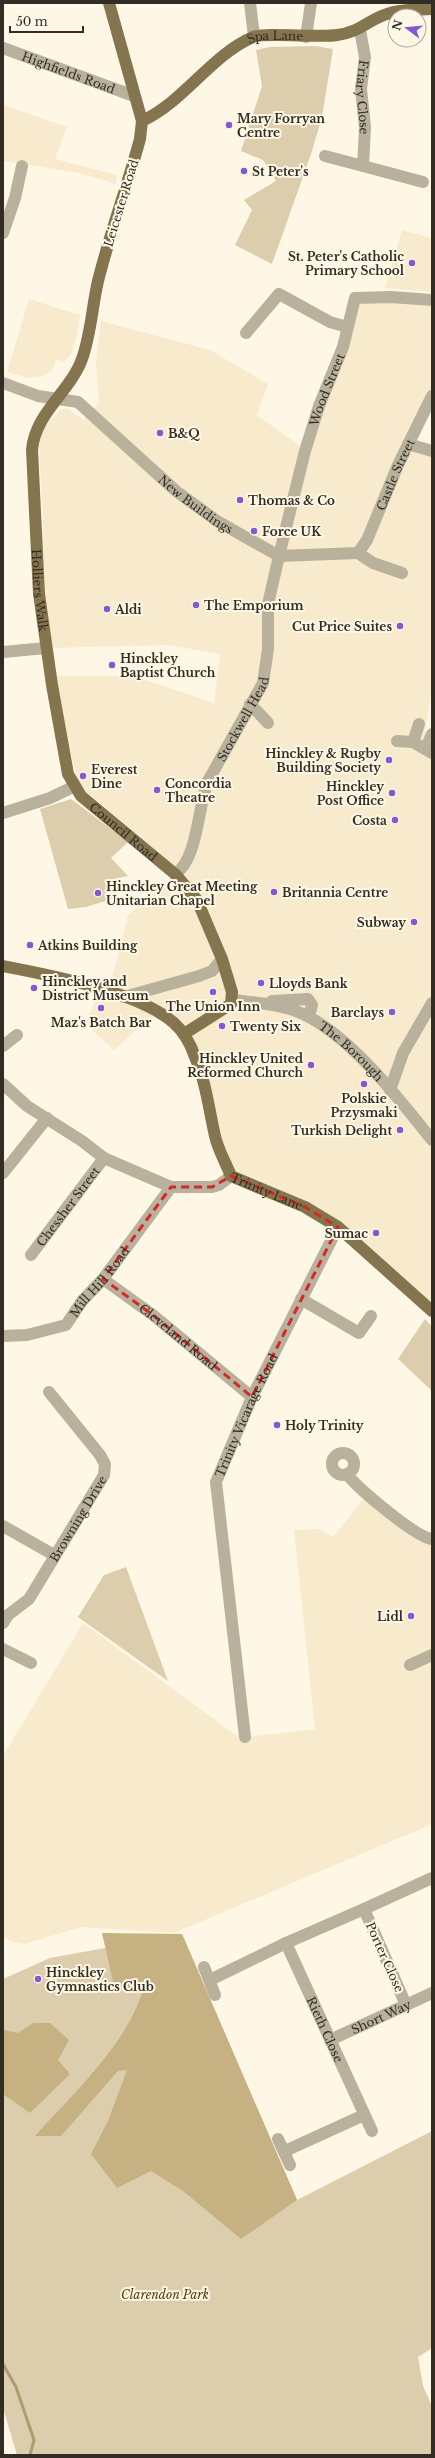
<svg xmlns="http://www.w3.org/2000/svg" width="435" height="2458" font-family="'Libre Baskerville',serif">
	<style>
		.built { fill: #f8ebcd }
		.green { fill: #dcceac }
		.forest { fill: #c5b182 }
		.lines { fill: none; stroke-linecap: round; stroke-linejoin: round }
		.stream { stroke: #af9b6d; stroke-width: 3 }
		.minor { stroke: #b9b19c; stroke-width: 12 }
		.major { stroke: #85754f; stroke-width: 12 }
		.marked { fill: none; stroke: #d62828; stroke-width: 3; stroke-dasharray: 8 5; stroke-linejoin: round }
		.poi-dot { fill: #8458d1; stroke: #fff7e5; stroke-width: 1.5 }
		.labels { text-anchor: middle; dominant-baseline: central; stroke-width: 4; stroke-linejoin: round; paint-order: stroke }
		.street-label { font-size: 12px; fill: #312d24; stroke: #fff7e5 }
		.poi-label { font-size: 12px; font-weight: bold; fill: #312d24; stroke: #fff7e5; text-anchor: start }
		.park-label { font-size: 12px; font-style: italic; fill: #513d00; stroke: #fff7e5 }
	</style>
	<rect width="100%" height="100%" fill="#fff7e5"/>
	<path class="built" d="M 3,105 L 67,127 L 55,159 L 117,175 L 116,184 L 79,173 L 3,161 Z
		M 402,230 L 432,238 L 432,292 L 385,288 Z
		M 355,298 L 432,300 L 432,396 L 408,444 L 432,451 L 432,688 L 425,731 L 432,733 L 432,1311 L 338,1227 L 231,1176 L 191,1047 L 157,1011 L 114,1050 L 85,1024 L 95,1001 L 111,982 L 128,915 L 175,874 L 181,872 L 79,785 L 65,731 L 56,676 L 134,676 L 214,703 L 220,654 L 169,645 L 52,648 L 41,605 L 43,516 L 39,446 L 41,434 L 46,424 L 61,409 L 68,409 L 84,420 L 99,403 L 96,361 L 101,321 L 210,350 L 268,384 L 257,415 L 305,450 Z
		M 29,299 L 80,315 L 76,339 L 72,352 L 64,363 L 56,359 L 52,371 L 42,376 L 29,378 L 7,372 Z
		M 367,1494 L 432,1539 L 432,1824 L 174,1933 L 81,1927 L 25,1944 L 10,1941 L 3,1937 L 3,1756 L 83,1623 L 240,1738 L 315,1729 L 294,1530 L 318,1529 L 333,1537 Z"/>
	<path class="green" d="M 315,46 L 333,49 L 322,117 L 311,154 L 272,264 L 235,245 L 252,210 L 244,200 L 276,181 L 263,160 L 241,151 L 262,86 L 256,50 L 270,47 Z
		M 71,799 L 128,842 L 111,858 L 128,876 L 113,879 L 118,897 L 86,907 L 68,909 L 40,809 Z
		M 425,1319 L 432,1327 L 432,1391 L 398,1359 Z
		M 126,1567 L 168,1681 L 78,1617 L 104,1575 Z
		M 182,1934 L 297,2200 L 432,2131 L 432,2348 L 418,2357 L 423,2386 L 432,2406 L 432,2455 L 17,2455 L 3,2408 L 3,1979 L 50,1958 Z"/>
	<path class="forest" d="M 102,1933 L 182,1934 L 297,2200 L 241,2239 L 183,2191 L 151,2171 L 117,2188 L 91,2154 L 108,2121 L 127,2070 L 118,2071 L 61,2136 L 35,2136 C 71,2096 129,2042 143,1989 L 114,1986 Z
		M 33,2023 L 50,2023 L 69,2040 L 58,2060 L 70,2074 L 30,2113 L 3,2094 L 3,2030 L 18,2033 Z"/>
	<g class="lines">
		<path class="stream" d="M 3,2364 L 16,2387 L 34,2440 L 30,2455"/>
		<g class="minor">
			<path d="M 250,3 L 254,36"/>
			<path id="s1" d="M 360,30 L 365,57 L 361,89 L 365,127 L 363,166 L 423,182"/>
			<path d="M 306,37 L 311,3"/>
			<path id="s2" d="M 3,48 L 134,96"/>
			<path d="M 325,156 L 363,166"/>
			<path d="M 3,233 L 15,198 L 22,166"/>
			<path d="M 246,333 L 279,294 L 330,322 L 347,327"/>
			<path id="s3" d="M 3,383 L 38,396 L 78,402 L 176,491 L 217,521 L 279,556 L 358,553"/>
			<path d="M 408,444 L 432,451"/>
			<path id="s4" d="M 358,553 L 367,540 L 398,465 L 432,396"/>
			<path d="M 358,553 L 373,563 L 402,573"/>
			<path d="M 3,652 L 46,648"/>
			<path d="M 250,704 L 268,723"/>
			<path d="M 397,741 L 413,742 L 432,753"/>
			<path d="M 413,742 L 419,724"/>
			<path d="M 426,748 L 432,734"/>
			<path d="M 3,813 L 50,798 L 75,786"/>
			<path id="s5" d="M 175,874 C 198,860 198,805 208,781 L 263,683 L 268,649 L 268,604 L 279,556 L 305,451 L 319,406 L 343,347 L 355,298 L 391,297 L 432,300"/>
			<path d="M 124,997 L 199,976 L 212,971 L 222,959"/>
			<path id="s6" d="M 232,1000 C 258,1003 286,1004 309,1017 C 354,1041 400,1100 432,1140"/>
			<path d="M 272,1001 L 308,999 L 312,1005 L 309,1016"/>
			<path d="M 3,1046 L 17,1035"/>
			<path d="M 3,1084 L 27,1106 L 82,1141 L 104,1158 L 171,1187 L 212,1187 L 219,1185 L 231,1176"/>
			<path d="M 390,1090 L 403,1053 L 432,1003"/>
			<path d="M 3,1173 L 47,1118"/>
			<path id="s7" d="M 31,1255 L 104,1158"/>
			<path id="s8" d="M 103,1279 L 153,1315 L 252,1397"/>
			<path d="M 301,1299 L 359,1333 L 371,1316"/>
			<path id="s9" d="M 3,1336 L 27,1335 L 66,1325 L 82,1301 L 103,1279 L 171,1187"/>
			<circle cx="343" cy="1464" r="11"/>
			<path d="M 347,1474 C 357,1488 417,1538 432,1539"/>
			<path d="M 3,1526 L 54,1555"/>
			<path id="s10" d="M 3,1623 L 8,1615 L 29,1599 L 104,1475 L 105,1464 L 100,1455 L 49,1392"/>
			<path d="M 3,1649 L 31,1663"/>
			<path d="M 410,1665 L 432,1655"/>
			<path id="s11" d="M 245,1737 L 216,1482 L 252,1397 L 338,1227"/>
			<path id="s12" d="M 364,1909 L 286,1943 L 372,2131"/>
			<path d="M 204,1967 L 215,1995"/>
			<path d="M 210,1980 L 286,1943"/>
			<path d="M 406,2005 L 364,1909 L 432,1878"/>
			<path id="s13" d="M 330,2040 L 432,1993"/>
			<path d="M 278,2139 L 290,2165"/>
			<path d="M 285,2151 L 364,2115"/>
		</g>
		<g class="major">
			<path id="s14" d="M 109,3 L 142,121 L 140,139 C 127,187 110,233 98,281 C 92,307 91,334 82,359 C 70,392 35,413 32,450 L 39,594 L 52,685 L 68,774 L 81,796 L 175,874 L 197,900 L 222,959 L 232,992 L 231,1004 L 184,1034"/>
			<path id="s15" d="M 142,121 C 185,101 210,56 253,37 C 265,32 319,38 337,35 C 359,32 366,22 384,15 C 399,9 416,10 432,9"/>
			<path id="s16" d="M 3,966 C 50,975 139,992 174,1023 C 184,1032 191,1045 195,1057 C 206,1082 209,1110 215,1136 C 218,1150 226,1163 231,1176 L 305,1207 L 338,1227 L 432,1311"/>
		</g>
	</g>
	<path class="marked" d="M 231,1176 L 305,1207 L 338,1227 L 252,1397 L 153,1315 L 103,1279 L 171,1187 L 212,1187 Z"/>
	<g class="poi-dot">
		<circle cx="229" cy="125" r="4"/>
		<circle cx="244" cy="171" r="4"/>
		<circle cx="412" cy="263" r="4"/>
		<circle cx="160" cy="433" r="4"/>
		<circle cx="240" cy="500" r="4"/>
		<circle cx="254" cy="531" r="4"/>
		<circle cx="196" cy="605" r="4"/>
		<circle cx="107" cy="609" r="4"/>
		<circle cx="400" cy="626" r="4"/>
		<circle cx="112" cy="665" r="4"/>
		<circle cx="389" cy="760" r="4"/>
		<circle cx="83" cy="776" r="4"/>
		<circle cx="157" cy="790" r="4"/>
		<circle cx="392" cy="793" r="4"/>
		<circle cx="395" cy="820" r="4"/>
		<circle cx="274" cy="892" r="4"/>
		<circle cx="98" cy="893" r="4"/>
		<circle cx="414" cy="922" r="4"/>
		<circle cx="30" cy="945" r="4"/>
		<circle cx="261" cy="983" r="4"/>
		<circle cx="34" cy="988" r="4"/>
		<circle cx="213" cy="992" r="4"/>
		<circle cx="101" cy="1008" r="4"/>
		<circle cx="392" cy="1012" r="4"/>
		<circle cx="222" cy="1026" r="4"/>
		<circle cx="311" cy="1065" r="4"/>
		<circle cx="364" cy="1084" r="4"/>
		<circle cx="400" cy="1130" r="4"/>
		<circle cx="376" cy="1233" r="4"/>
		<circle cx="277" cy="1425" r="4"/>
		<circle cx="411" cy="1616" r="4"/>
		<circle cx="38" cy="1979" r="4"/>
	</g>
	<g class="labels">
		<g class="street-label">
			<text stroke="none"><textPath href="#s15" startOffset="162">Spa Lane</textPath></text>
			<text stroke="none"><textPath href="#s2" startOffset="70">Highfields Road</textPath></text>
			<text stroke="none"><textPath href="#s1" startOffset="68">Friary Close</textPath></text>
			<text transform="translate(121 203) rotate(-73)">Leicester Road</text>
			<text stroke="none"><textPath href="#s5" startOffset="515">Wood Street</textPath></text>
			<text stroke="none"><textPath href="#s4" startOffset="87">Castle Street</textPath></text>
			<text stroke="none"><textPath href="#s3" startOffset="234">New Buildings</textPath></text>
			<text stroke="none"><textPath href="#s14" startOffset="614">Holliers Walk</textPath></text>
			<text stroke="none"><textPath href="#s5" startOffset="172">Stockwell Head</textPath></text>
			<text stroke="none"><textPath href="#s14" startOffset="881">Council Road</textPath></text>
			<text stroke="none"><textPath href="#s6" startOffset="134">The Borough</textPath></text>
			<text stroke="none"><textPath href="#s16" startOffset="386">Trinity Lane</textPath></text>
			<text stroke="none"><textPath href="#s7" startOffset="61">Chessher Street</textPath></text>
			<text stroke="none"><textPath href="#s9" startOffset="119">Mill Hill Road</textPath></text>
			<text stroke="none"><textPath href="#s8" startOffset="95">Cleveland Road</textPath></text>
			<text stroke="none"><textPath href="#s11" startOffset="330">Trinity Vicarage Road</textPath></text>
			<text stroke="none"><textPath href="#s10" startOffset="130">Browning Drive</textPath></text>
			<text transform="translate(385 1957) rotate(66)">Porter Close</text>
			<text stroke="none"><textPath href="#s13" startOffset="56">Short Way</textPath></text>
			<text stroke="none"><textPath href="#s12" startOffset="180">Rieth Close</textPath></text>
		</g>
		<g class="poi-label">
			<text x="237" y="118">Mary Forryan<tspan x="237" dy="14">Centre</tspan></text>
			<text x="252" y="171">St Peter's</text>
			<text x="404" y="256" text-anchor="end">St. Peter's Catholic<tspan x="404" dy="14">Primary School</tspan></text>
			<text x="168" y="433">B&amp;Q</text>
			<text x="248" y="500">Thomas &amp; Co</text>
			<text x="262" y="531">Force UK</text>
			<text x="204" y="605">The Emporium</text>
			<text x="115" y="609">Aldi</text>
			<text x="392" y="626" text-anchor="end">Cut Price Suites</text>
			<text x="120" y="658">Hinckley<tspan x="120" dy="14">Baptist Church</tspan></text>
			<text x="381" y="753" text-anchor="end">Hinckley &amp; Rugby<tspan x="381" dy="14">Building Society</tspan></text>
			<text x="91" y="769">Everest<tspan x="91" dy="14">Dine</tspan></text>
			<text x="165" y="783">Concordia<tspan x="165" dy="14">Theatre</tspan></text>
			<text x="384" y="786" text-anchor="end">Hinckley<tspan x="384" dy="14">Post Office</tspan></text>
			<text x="387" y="820" text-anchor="end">Costa</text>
			<text x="106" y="886">Hinckley Great Meeting<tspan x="106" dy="14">Unitarian Chapel</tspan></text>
			<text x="282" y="892">Britannia Centre</text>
			<text x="406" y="922" text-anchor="end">Subway</text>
			<text x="38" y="945">Atkins Building</text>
			<text x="42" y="981">Hinckley and<tspan x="42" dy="14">District Museum</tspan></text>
			<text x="269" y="983">Lloyds Bank</text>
			<text x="213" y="1006" text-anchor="middle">The Union Inn</text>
			<text x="384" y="1012" text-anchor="end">Barclays</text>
			<text x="101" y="1022" text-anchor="middle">Maz's Batch Bar</text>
			<text x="230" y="1026">Twenty Six</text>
			<text x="303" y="1058" text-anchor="end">Hinckley United<tspan x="303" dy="14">Reformed Church</tspan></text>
			<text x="364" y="1098" text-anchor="middle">Polskie<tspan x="364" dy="14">Przysmaki</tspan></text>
			<text x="392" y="1130" text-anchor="end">Turkish Delight</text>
			<text x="368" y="1233" text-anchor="end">Sumac</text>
			<text x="285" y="1425">Holy Trinity</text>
			<text x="403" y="1616" text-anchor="end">Lidl</text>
			<text x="46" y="1972">Hinckley<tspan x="46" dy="14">Gymnastics Club</tspan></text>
		</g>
		<g class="park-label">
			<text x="165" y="2294">Clarendon Park</text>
		</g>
	</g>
	<rect width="435" height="2458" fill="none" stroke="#312d24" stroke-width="8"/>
	<g transform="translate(407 28) rotate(286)"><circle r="19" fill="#fff7e5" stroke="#ada698"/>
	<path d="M0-3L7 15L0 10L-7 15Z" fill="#8458d1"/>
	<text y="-6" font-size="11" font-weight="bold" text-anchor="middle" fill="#312d24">N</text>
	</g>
	<path d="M10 26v6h73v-6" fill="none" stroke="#312d24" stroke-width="2"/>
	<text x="16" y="26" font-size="12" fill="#312d24" stroke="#fff7e5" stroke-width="3" paint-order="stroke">50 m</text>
</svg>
